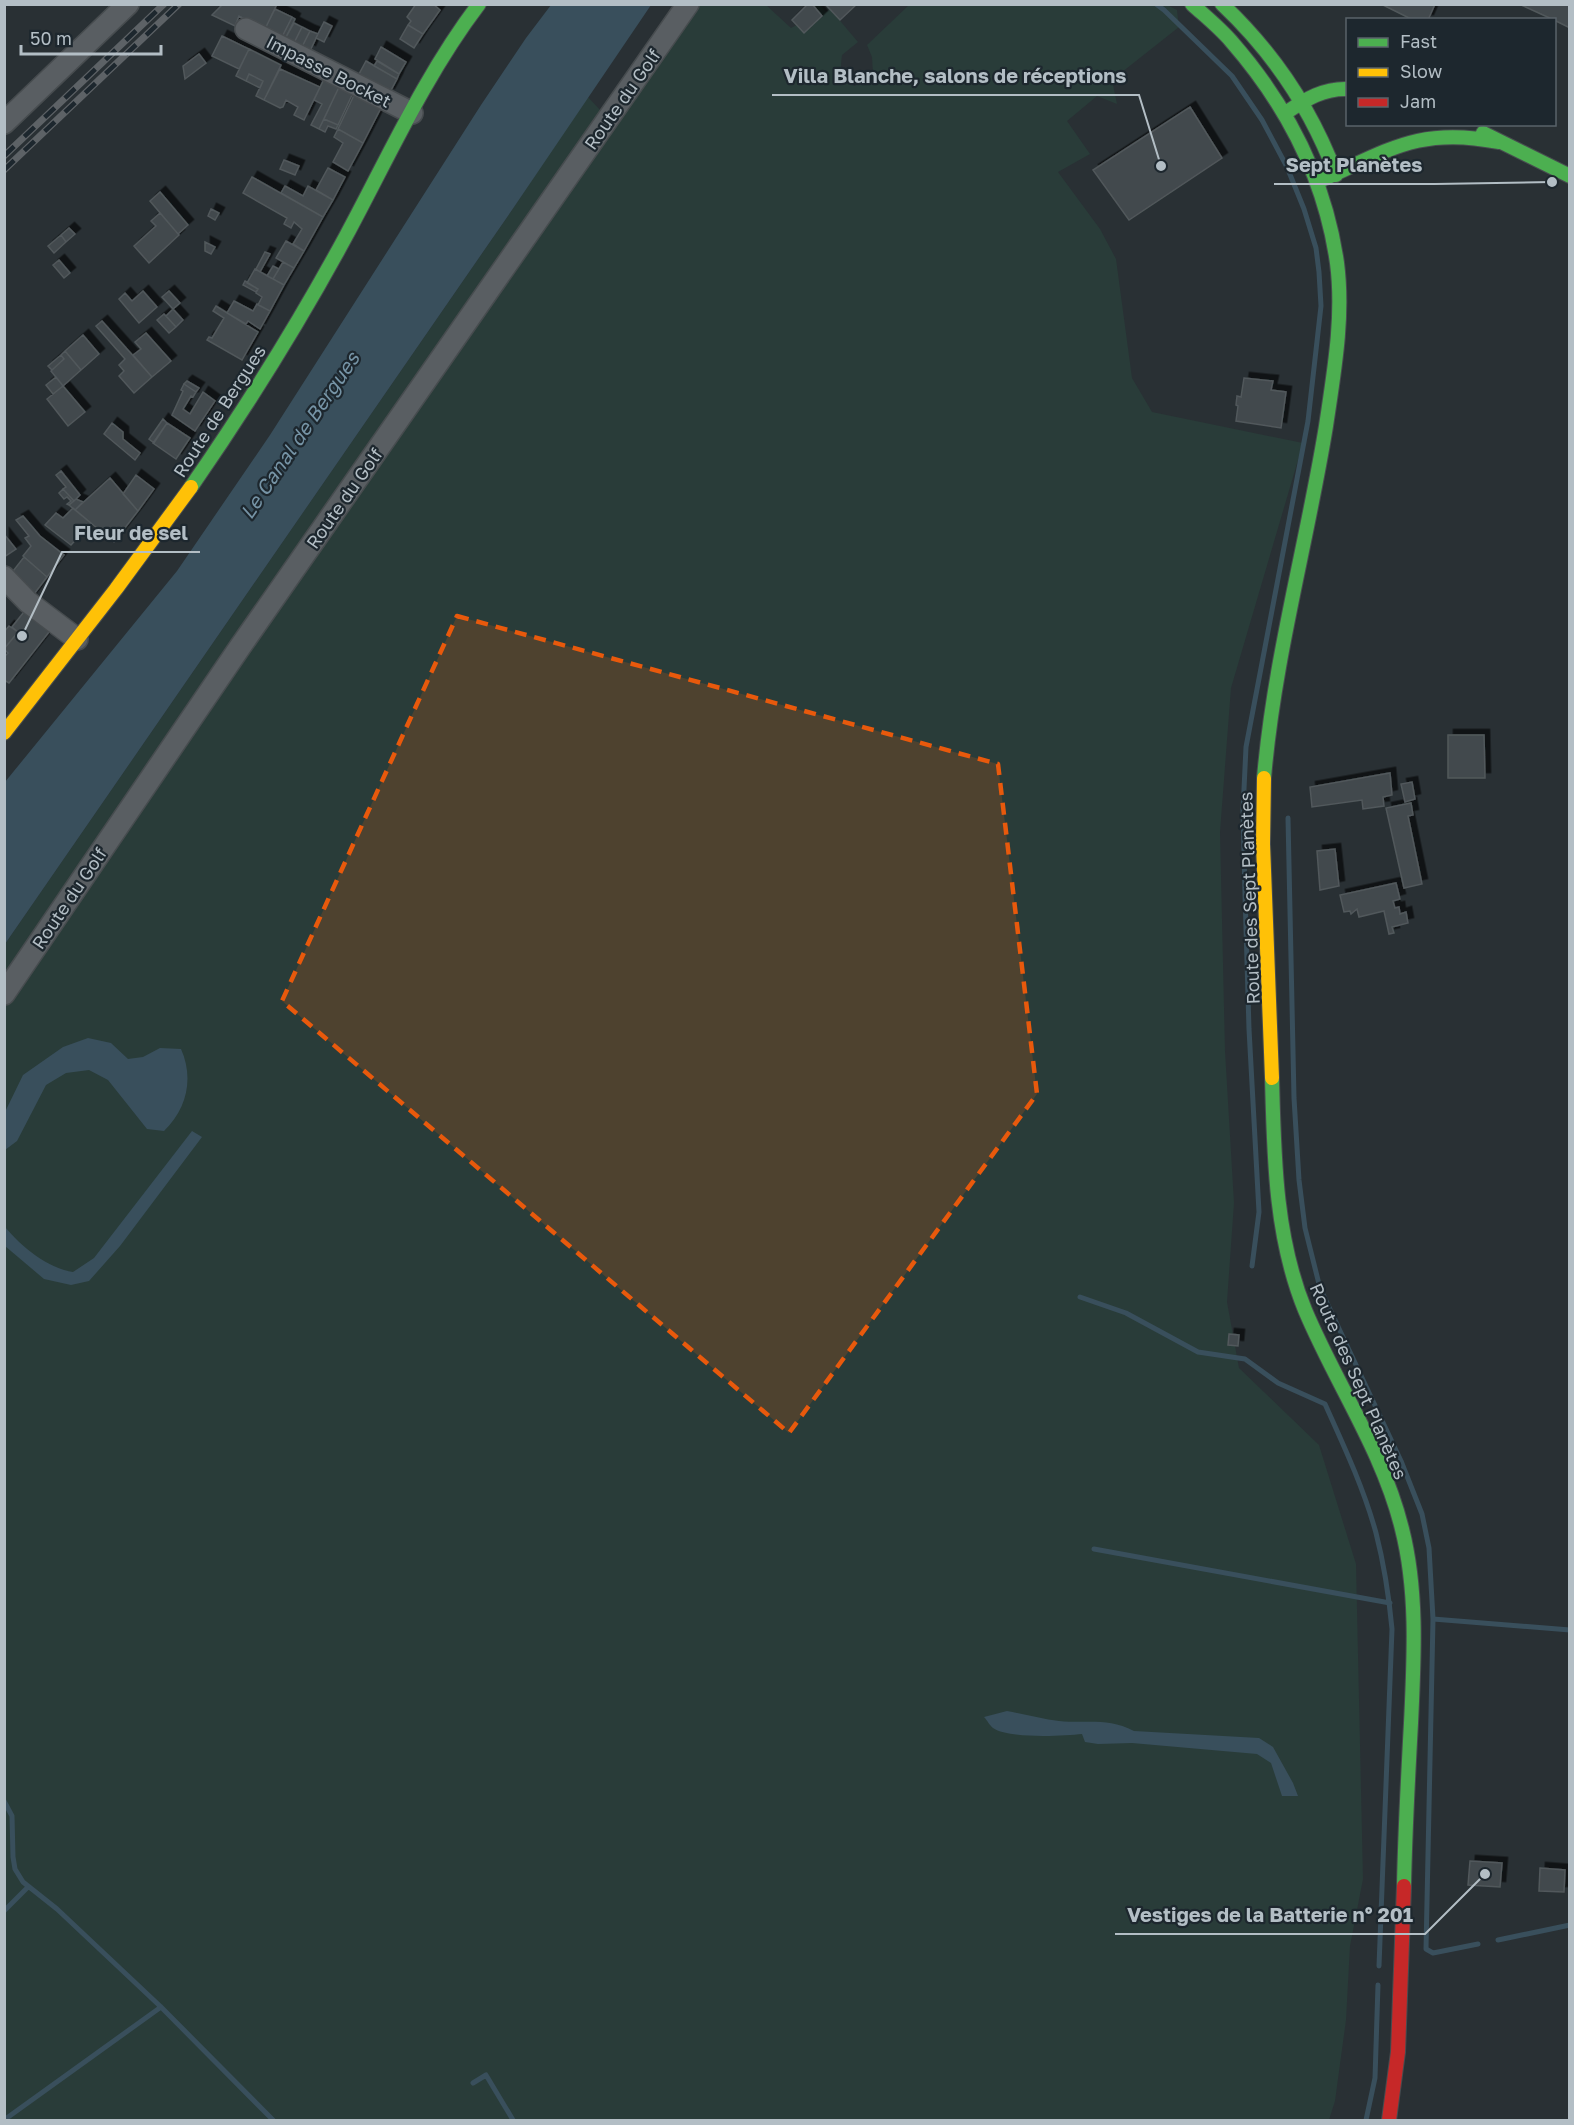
<svg xmlns="http://www.w3.org/2000/svg" width="1574" height="2125" font-family="'Golos Text',sans-serif">
	<style>
		.green { fill: #293c39 }
		.water { fill: #394f5c }
		.lines { fill: none; stroke-linecap: round; stroke-linejoin: round }
		.stream { stroke: #394f5c; stroke-width: 5 }
		.building { fill: #43494d; stroke: #51585b; stroke-width: 1.5; filter: url(#shadow) }
		.street-casing { stroke: #474c4f; stroke-width: 24 }
		.fast-casing { stroke: #474c4f; stroke-width: 16 }
		.slow-casing { stroke: #474c4f; stroke-width: 16 }
		.jam-casing { stroke: #474c4f; stroke-width: 16 }
		.street { stroke: #595e62; stroke-width: 21 }
		.fast { stroke: #4caf50; stroke-width: 14 }
		.slow { stroke: #ffc107; stroke-width: 14 }
		.jam { stroke: #c62828; stroke-width: 14 }
		.rail-casing { stroke: #5d6266; stroke-width: 7 }
		.rail { stroke: #1d272e; stroke-width: 4.5; stroke-dasharray: 14; stroke-linecap: butt }
		.marked { fill: #e8590c; fill-opacity: 0.2; stroke: #e8590c; stroke-width: 4.5; stroke-dasharray: 12 8; stroke-linejoin: round }
		.labels { text-anchor: middle; dominant-baseline: central; stroke-width: 4.5; stroke-linejoin: round; paint-order: stroke }
		.street-label { font-size: 18px; fill: #b3bec5; stroke: #1d272e }
		.water-label { font-size: 20px; font-style: italic; fill: #7694a6; stroke: #1d272e }
		.leader { fill: none; stroke: #b3bec5; stroke-width: 2 }
		.callout-dot { fill: #b3bec5; stroke: #1d272e; stroke-width: 2 }
		.callout-label { font-size: 20px; text-anchor: middle; font-weight: bold; fill: #b3bec5; stroke: #1d272e; stroke-width: 4.5; stroke-linejoin: round; paint-order: stroke }
	</style>
	<defs>
		<filter id="shadow"><feDropShadow dx="5.5" dy="-5.5" stdDeviation="0" flood-color="#0009"/></filter>
	</defs>
	<rect width="100%" height="100%" fill="#293034"/>
	<path class="green" d="M 697,5 L 766,5 L 791,28 L 797,25 L 804,32 L 822,16 L 812,5 L 820,5 L 826,12 L 830,9 L 858,42 L 842,55 C 840,71 840,77 855,86 L 873,74 L 872,57 L 867,45 L 909,5 L 1167,5 L 1177,10 L 1179,27 L 1112,80 L 1117,104 L 1097,96 L 1067,121 L 1090,154 L 1058,172 L 1100,229 L 1116,259 L 1132,378 L 1152,412 L 1303,443 L 1231,688 L 1220,832 L 1225,1051 L 1234,1203 L 1227,1302 L 1239,1368 L 1319,1445 L 1356,1564 L 1363,1879 L 1350,1946 L 1346,2020 L 1335,2101 L 1329,2120 L 5,2120 L 5,944 L 512,210 L 587,96 L 615,126 Z"/>
	<path class="water" d="M 551,5 L 651,5 L 512,210 L 5,944 L 5,782 L 177,571 L 270,435 L 481,105 L 526,38 Z
		M 88,1038 L 111,1043 L 128,1059 L 143,1057 L 160,1048 L 181,1049 C 194,1078 187,1109 164,1131 L 147,1129 L 108,1080 L 89,1070 L 66,1073 L 46,1085 L 17,1141 L 5,1150 L 5,1112 L 23,1075 L 63,1047 Z
		M 192,1131 L 202,1137 L 120,1246 L 89,1281 L 71,1285 L 44,1279 L 5,1246 L 5,1227 C 22,1247 47,1268 73,1272 L 94,1258 Z
		M 1007,1711 C 1024,1714 1042,1719 1059,1721 C 1087,1724 1107,1717 1134,1731 L 1259,1738 L 1273,1747 L 1293,1783 L 1298,1796 L 1282,1796 L 1271,1763 L 1257,1754 L 1132,1743 L 1098,1744 L 1085,1742 L 1082,1734 C 1063,1736 1009,1739 993,1728 C 990,1726 987,1720 984,1717 Z"/>
	<g class="lines">
		<path class="stream" d="M 1156,4 L 1164,10 L 1232,76 L 1262,120 L 1287,167 L 1304,209 L 1316,248 L 1319,272 L 1321,306 L 1308,421 L 1246,747 L 1243,810 L 1245,894 L 1249,1029 L 1259,1212 L 1252,1266
			M 1288,818 L 1294,1098 L 1299,1180 L 1305,1228 L 1320,1288 L 1401,1461 L 1422,1514 L 1429,1548 L 1433,1619 L 1426,1949 L 1433,1953 L 1478,1944
			M 1080,1297 L 1126,1313 L 1198,1352 L 1245,1359 L 1278,1383 L 1325,1404 C 1344,1446 1364,1489 1376,1533 C 1384,1564 1389,1597 1392,1629 L 1379,1966
			M 1094,1549 L 1390,1603
			M 1433,1619 L 1570,1630
			M 4,1801 L 12,1816 L 13,1857 L 15,1869 L 23,1882 L 57,1909 L 161,2007 L 273,2120
			M 4,1911 L 28,1887
			M 1498,1940 L 1570,1925
			M 473,2083 L 486,2075 L 513,2120
			M 4,2120 L 161,2007
			M 1366,2120 L 1375,2078 L 1378,1985"/>
	</g>
	<path class="building" d="M 223,4 L 273,4 L 276,6 L 265,29 L 239,16 L 235,26 L 212,15 Z
		M 416,4 L 433,4 L 440,10 L 423,34 L 408,25 L 411,21 L 407,17 Z
		M 808,4 L 812,4 L 822,16 L 804,33 L 792,20 Z
		M 828,4 L 857,4 L 840,20 L 827,6 Z
		M 1381,4 L 1435,4 L 1428,20 L 1413,20 Z
		M 1519,4 L 1570,4 L 1570,28 L 1554,20 Z
		M 275,9 L 292,17 L 282,37 L 265,29 Z
		M 292,17 L 295,19 L 285,39 L 282,37 Z
		M 324,22 L 332,26 L 324,42 L 316,38 Z
		M 294,23 L 302,27 L 294,43 L 285,39 Z
		M 408,25 L 423,34 L 414,48 L 400,39 Z
		M 302,27 L 310,31 L 302,47 L 294,43 Z
		M 310,31 L 318,34 L 310,51 L 302,47 Z
		M 222,36 L 249,49 L 239,69 L 212,56 Z
		M 381,47 L 406,62 L 399,74 L 375,59 Z
		M 249,49 L 281,65 L 264,100 L 256,96 L 263,81 L 249,74 L 246,81 L 236,76 Z
		M 199,54 L 206,63 L 185,79 L 183,66 Z
		M 366,61 L 397,79 L 389,94 L 359,74 Z
		M 377,61 L 399,74 L 397,79 L 374,66 Z
		M 280,69 L 320,87 L 304,120 L 294,115 L 298,107 L 286,100 L 283,107 L 280,108 L 264,100 Z
		M 249,74 L 263,81 L 260,88 L 246,81 Z
		M 324,79 L 339,87 L 319,129 L 311,125 L 322,104 L 314,100 Z
		M 339,87 L 353,93 L 338,125 L 324,119 Z
		M 356,91 L 382,106 L 363,143 L 338,129 Z
		M 1190,107 L 1222,158 L 1129,220 L 1093,170 Z
		M 324,119 L 338,125 L 336,129 L 328,126 L 325,132 L 319,129 Z
		M 338,129 L 363,143 L 348,171 L 333,162 L 343,143 L 334,137 Z
		M 284,160 L 299,166 L 295,175 L 280,169 Z
		M 328,168 L 345,177 L 333,200 L 316,190 Z
		M 252,177 L 323,217 L 304,251 L 293,244 L 302,229 L 294,222 L 291,228 L 284,224 L 287,218 L 243,193 Z
		M 285,186 L 303,196 L 308,186 L 333,200 L 323,217 L 281,193 Z
		M 160,192 L 188,225 L 178,234 L 150,201 Z
		M 211,209 L 219,213 L 215,220 L 208,216 Z
		M 160,213 L 179,235 L 149,263 L 134,246 L 156,226 L 151,221 Z
		M 69,228 L 75,234 L 66,242 L 61,235 Z
		M 61,235 L 66,242 L 54,253 L 48,246 Z
		M 286,241 L 304,251 L 294,268 L 276,258 Z
		M 205,242 L 215,247 L 211,254 L 205,251 Z
		M 265,252 L 270,254 L 260,272 L 256,269 Z
		M 59,260 L 70,273 L 64,278 L 53,265 Z
		M 283,262 L 294,268 L 284,285 L 273,279 Z
		M 273,266 L 279,269 L 273,279 L 267,276 Z
		M 255,269 L 284,285 L 270,311 L 258,305 L 262,297 L 256,293 L 258,289 L 247,283 Z
		M 245,281 L 258,289 L 256,292 L 243,285 Z
		M 143,291 L 157,307 L 139,323 L 119,299 L 125,293 L 132,301 Z
		M 169,291 L 180,303 L 173,309 L 162,297 Z
		M 234,301 L 253,311 L 257,304 L 270,311 L 260,329 L 248,321 L 246,324 L 227,313 Z
		M 216,306 L 258,332 L 242,360 L 207,340 L 209,337 L 212,338 L 224,318 L 213,311 Z
		M 173,309 L 183,320 L 176,327 L 166,316 Z
		M 164,314 L 176,327 L 169,333 L 157,320 Z
		M 102,321 L 152,377 L 134,393 L 119,376 L 124,371 L 119,365 L 125,359 L 96,326 Z
		M 146,333 L 171,361 L 152,377 L 133,355 L 141,349 L 135,342 Z
		M 83,335 L 99,354 L 81,370 L 65,351 Z
		M 65,351 L 81,370 L 63,386 L 51,371 L 64,359 L 61,355 Z
		M 61,355 L 64,359 L 52,370 L 48,366 Z
		M 56,377 L 63,386 L 53,394 L 46,385 Z
		M 1244,378 L 1273,381 L 1271,390 L 1286,392 L 1281,428 L 1236,421 L 1238,406 L 1236,405 L 1237,396 L 1241,397 Z
		M 187,381 L 199,388 L 196,392 L 184,384 Z
		M 184,384 L 196,392 L 193,397 L 191,396 L 183,409 L 190,414 L 203,392 L 215,401 L 195,431 L 172,415 L 183,391 L 181,390 Z
		M 63,386 L 85,412 L 68,426 L 47,399 Z
		M 163,419 L 167,423 L 154,443 L 149,439 Z
		M 112,423 L 123,432 L 123,439 L 140,453 L 135,460 L 104,434 Z
		M 167,423 L 190,438 L 176,459 L 153,443 Z
		M 61,471 L 80,495 L 74,501 L 63,489 L 66,487 L 56,475 Z
		M 136,475 L 154,489 L 138,511 L 123,494 Z
		M 110,478 L 138,511 L 114,542 L 75,510 Z
		M 63,489 L 74,501 L 69,505 L 67,504 L 71,501 L 67,497 L 64,499 L 59,493 Z
		M 76,499 L 83,502 L 75,510 L 69,505 Z
		M 73,508 L 91,523 L 71,545 L 45,525 L 56,513 L 63,518 Z
		M 23,516 L 40,536 L 64,555 L 47,577 L 23,556 L 31,546 L 25,538 L 29,536 L 16,520 Z
		M 4,534 L 16,549 L 4,557 Z
		M 24,557 L 47,577 L 31,598 L 10,575 Z
		M 27,608 L 53,627 L 9,683 L 4,680 L 4,657 L 8,653 L 4,649 L 18,632 L 12,627 Z
		M 9,626 L 18,632 L 4,649 L 4,632 Z
		M 1448,735 L 1484,735 L 1485,778 L 1448,778 Z
		M 1390,773 L 1392,795 L 1383,797 L 1384,806 L 1363,809 L 1362,800 L 1312,807 L 1310,787 Z
		M 1412,782 L 1415,799 L 1405,802 L 1401,784 Z
		M 1411,803 L 1413,815 L 1408,816 L 1422,884 L 1404,888 L 1386,808 Z
		M 1335,849 L 1339,886 L 1320,890 L 1317,851 Z
		M 1396,883 L 1400,899 L 1393,901 L 1395,908 L 1399,907 L 1400,914 L 1406,912 L 1408,923 L 1392,927 L 1394,933 L 1389,934 L 1384,911 L 1359,917 L 1357,909 L 1351,914 L 1350,911 L 1344,912 L 1340,895 Z
		M 1229,1334 L 1239,1335 L 1238,1346 L 1228,1345 Z
		M 1470,1861 L 1502,1863 L 1500,1887 L 1468,1885 Z
		M 1540,1868 L 1565,1870 L 1564,1892 L 1539,1891 Z"/>
	<g class="lines">
		<g class="street-casing">
			<path id="street" d="M 246,29 L 412,113
				M 4,123 L 128,4
				M 4,577 L 28,602 L 77,639
				M 4,994 L 240,647 L 688,4"/>
		</g>
		<g class="fast-casing">
			<path id="fast" d="M 1192,4 C 1205,16 1220,28 1231,41 C 1287,105 1325,179 1337,263 C 1344,317 1334,372 1326,426 C 1307,543 1274,659 1264,778
				M 1222,4 C 1274,53 1311,108 1336,175
				M 1287,112 C 1306,99 1324,88 1348,89
				M 1483,133 L 1570,176
				M 1319,181 C 1388,151 1419,126 1498,142
				M 191,487 C 247,406 299,323 346,236 C 388,158 425,75 479,4
				M 1272,1078 C 1274,1156 1275,1237 1305,1310 C 1336,1384 1383,1451 1402,1529 C 1418,1592 1414,1659 1411,1723 C 1408,1777 1405,1831 1404,1886"/>
		</g>
		<g class="slow-casing">
			<path id="slow" d="M 4,733 L 116,589 L 191,487
				M 1264,778 L 1263,844 L 1272,1078"/>
		</g>
		<g class="jam-casing">
			<path id="jam" d="M 1389,2120 L 1398,2052 L 1404,1886"/>
		</g>
		<use href="#street" class="street"/>
		<use href="#fast" class="fast"/>
		<use href="#slow" class="slow"/>
		<use href="#jam" class="jam"/>
		<g class="rail-casing">
			<path id="rail" d="M 4,156 L 164,4
				M 4,170 L 179,4"/>
		</g>
		<use href="#rail" class="rail"/>
	</g>
	<path class="marked" d="M 457,616 L 998,764 L 1037,1094 L 789,1433 L 282,1001 Z"/>
	<g class="labels">
		<g class="street-label">
			<text transform="translate(329 71) rotate(27)">Impasse Bocket</text>
			<text transform="translate(622 99) rotate(-55)">Route du Golf</text>
			<text transform="translate(219 411) rotate(-57)">Route de Bergues</text>
			<text transform="translate(344 498) rotate(-55)">Route du Golf</text>
			<text transform="translate(69 898) rotate(-56)">Route du Golf</text>
			<text transform="translate(1249 898) rotate(-92)">Route des Sept Planètes</text>
			<text transform="translate(1359 1381) rotate(66)">Route des Sept Planètes</text>
		</g>
		<g class="water-label">
			<text transform="translate(299 435) rotate(-56)">Le Canal de Bergues</text>
		</g>
	</g>
	<path class="leader" d="M1161 166L1139 95H772M1552 182L1435 184H1274M22 636L62 552H200M1485 1874L1425 1934H1115"/>
	<g class="callout-dot">
		<circle cx="1161" cy="166" r="6"/>
		<circle cx="1552" cy="182" r="6"/>
		<circle cx="22" cy="636" r="6"/>
		<circle cx="1485" cy="1874" r="6"/>
	</g>
	<g class="callout-label">
		<text x="955" y="83">Villa Blanche, salons de réceptions</text>
		<text x="1354" y="172">Sept Planètes</text>
		<text x="131" y="540">Fleur de sel</text>
		<text x="1270" y="1922">Vestiges de la Batterie n° 201</text>
	</g>
	<rect width="1574" height="2125" fill="none" stroke="#b3bec5" stroke-width="12"/>
	<rect x="1346" y="18" width="210" height="108" fill="#1d272e" stroke="#59636a" stroke-width="1.5"/>
	<rect x="1358" y="38" width="30" height="9" fill="#4caf50" stroke="#59636a" stroke-width="1.5"/>
	<text x="1400" y="48" font-size="18" fill="#b3bec5">Fast</text>
	<rect x="1358" y="68" width="30" height="9" fill="#ffc107" stroke="#59636a" stroke-width="1.5"/>
	<text x="1400" y="78" font-size="18" fill="#b3bec5">Slow</text>
	<rect x="1358" y="98" width="30" height="9" fill="#c62828" stroke="#59636a" stroke-width="1.5"/>
	<text x="1400" y="108" font-size="18" fill="#b3bec5">Jam</text>
	<path d="M21 45v9h140v-9" fill="none" stroke="#b3bec5" stroke-width="3"/>
	<text x="30" y="45" font-size="18" fill="#b3bec5" stroke="#1d272e" stroke-width="4.5" paint-order="stroke">50 m</text>
</svg>
